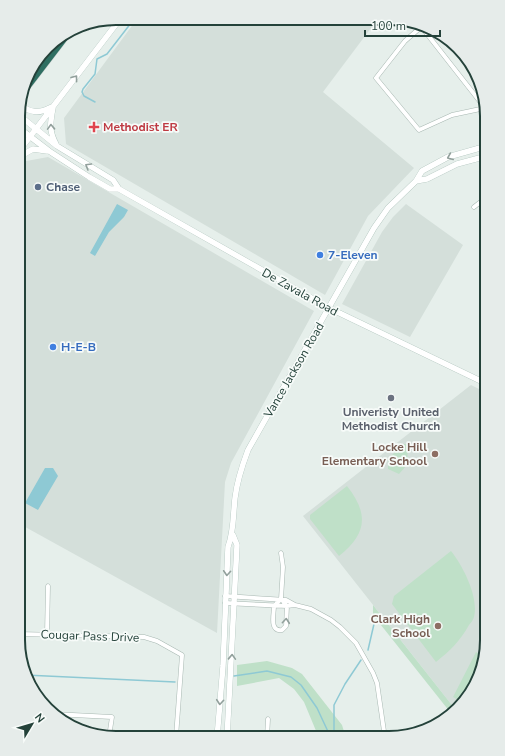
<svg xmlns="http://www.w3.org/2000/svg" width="505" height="756" font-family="'Nunito Sans',sans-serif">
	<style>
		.built { fill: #d4dfda }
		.green { fill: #bfe0c8 }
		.water { fill: #8ec9d4 }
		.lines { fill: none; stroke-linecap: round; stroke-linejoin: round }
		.stream { stroke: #8ec9d4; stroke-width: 1.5 }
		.minor-casing { stroke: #a8b8b2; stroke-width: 5 }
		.secondary-casing { stroke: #a4bbb3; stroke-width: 6 }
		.motorway-casing { stroke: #c2cac8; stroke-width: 8 }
		.minor { stroke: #fff; stroke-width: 4 }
		.secondary { stroke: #fff; stroke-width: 5.5 }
		.motorway { stroke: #2f6f62; stroke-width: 7 }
		.oneway { stroke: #92a09c }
		.health-dot { fill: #e0444e; stroke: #f7fbf9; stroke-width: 1.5 }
		.service-dot { fill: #5c6f8a; stroke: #f7fbf9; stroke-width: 1.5 }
		.shop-dot { fill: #3f7fe0; stroke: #f7fbf9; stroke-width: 1.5 }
		.worship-dot { fill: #6b7280; stroke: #f7fbf9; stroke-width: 1.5 }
		.education-dot { fill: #8d6e63; stroke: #f7fbf9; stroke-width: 1.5 }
		.labels { text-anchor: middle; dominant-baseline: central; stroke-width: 3.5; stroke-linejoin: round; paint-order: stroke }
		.health-label { font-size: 12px; font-weight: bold; fill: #be3a42; stroke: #f7fbf9; text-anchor: start }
		.service-label { font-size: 12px; font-weight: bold; fill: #4e5e75; stroke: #f7fbf9; text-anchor: start }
		.shop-label { font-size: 12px; font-weight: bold; fill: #366cbe; stroke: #f7fbf9; text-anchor: start }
		.street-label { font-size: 12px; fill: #24423a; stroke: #f7fbf9 }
		.worship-label { font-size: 12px; font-weight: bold; fill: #5b616d; stroke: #f7fbf9 }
		.education-label { font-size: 12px; font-weight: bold; fill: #785e54; stroke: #f7fbf9; text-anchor: end }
		.rim { fill: none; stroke: #24423a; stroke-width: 2 }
	</style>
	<rect width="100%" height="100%" fill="#e6efeb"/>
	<path class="built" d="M 377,20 L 323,92 L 414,168 L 368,216 L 325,295 L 66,144 L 64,118 L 134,23 Z
		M 48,157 L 314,311 L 231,463 L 225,482 L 217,633 L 18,523 L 19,166 L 21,162 Z
		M 406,204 L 463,245 L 410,337 L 342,304 L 382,232 L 393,217 Z
		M 471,385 L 487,393 L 487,647 L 467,699 L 455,709 L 303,516 Z"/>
	<path class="green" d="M 398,444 L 408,444 L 407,465 L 399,474 L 388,469 L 388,459 L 396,451 Z
		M 347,486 C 369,514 367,534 339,556 L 310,519 L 310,515 Z
		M 451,551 C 463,566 479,597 474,617 C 473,620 471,623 469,625 C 460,641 451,650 436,662 L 392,604 L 394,596 Z
		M 373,605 L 455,709 L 450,712 L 373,615 Z
		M 476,652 L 483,656 L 467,699 L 463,703 L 453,697 Z
		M 267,661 L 292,668 L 302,674 L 342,725 L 346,738 L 319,738 L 304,702 L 294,689 L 279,678 L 237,686 L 237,665 Z"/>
	<path class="water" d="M 117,204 L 128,210 L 124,217 L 109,232 L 95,256 L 90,253 Z
		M 45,468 L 53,468 L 58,476 L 38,510 L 25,503 Z"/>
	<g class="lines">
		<path class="stream" d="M 95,102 L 84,96 L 82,92 L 83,89 L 95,74 L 97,59 L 107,54 L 131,23
			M 368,650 L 374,624
			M 25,675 L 175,682
			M 234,676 L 267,671 L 291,677 L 301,685 L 317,708 L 331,738
			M 334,738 L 334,705 L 345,684 L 361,660"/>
		<g class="minor-casing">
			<path id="minor" d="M 420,25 L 485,108
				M 421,27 L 405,41 L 376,78 L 419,130 L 452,115 L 485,108
				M 485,108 L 484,116 L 487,122
				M 474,207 L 487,197
				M 225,596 L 286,600 L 295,605 L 311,609 L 331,620 L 340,627 L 356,643 L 373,673 L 377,683 L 385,738
				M 281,599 L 274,606 C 274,614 269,632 282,630 L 286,626 L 287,606 L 281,599 L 283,567 L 281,553
				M 225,603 L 287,606 L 295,605
				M 18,634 L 144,637 L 157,641 L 182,655 L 176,737
				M 47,634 L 48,586
				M 53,714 L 112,717 L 109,737
				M 267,738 L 268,719"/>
		</g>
		<g class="secondary-casing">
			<path id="secondary" d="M 19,104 C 30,113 39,114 52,107
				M 53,108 C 50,123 49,131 56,144
				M 19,115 L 57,146 L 113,180 L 119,189 L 329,308 L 487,384
				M 19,128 L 49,151 L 89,177 L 110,189 L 119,189
				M 19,151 L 117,23
				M 19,157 L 33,149 L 47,151
				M 416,181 L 427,179 L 457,164 L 487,156
				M 217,738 L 223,666 L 228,547 C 234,531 233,515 235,498 C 237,481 242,466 248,450 L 374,228 L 388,208 L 416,181 L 422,171 L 448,157 L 487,146
				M 227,738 L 237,545 L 233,535"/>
		</g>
		<g class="motorway-casing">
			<path id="motorway" d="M 22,93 L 68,33"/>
		</g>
		<use href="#minor" class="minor"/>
		<use href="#secondary" class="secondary"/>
		<use href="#motorway" class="motorway"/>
	</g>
	<defs><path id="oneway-chevron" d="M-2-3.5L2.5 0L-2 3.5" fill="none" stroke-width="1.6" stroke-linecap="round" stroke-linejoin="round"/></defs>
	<g class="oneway">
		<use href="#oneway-chevron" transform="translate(75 78) rotate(-53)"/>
		<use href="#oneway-chevron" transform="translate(51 127) rotate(-92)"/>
		<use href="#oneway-chevron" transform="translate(450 157) rotate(157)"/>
		<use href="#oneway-chevron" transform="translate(88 166) rotate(-149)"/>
		<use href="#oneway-chevron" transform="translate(227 573) rotate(94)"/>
		<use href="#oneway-chevron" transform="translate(286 621) rotate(-85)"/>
		<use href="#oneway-chevron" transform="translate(232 657) rotate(-88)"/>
		<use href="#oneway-chevron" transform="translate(220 702) rotate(95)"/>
	</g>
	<path class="health-dot" d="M92 121h4v4h4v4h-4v4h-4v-4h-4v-4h4z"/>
	<circle class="service-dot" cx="38" cy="187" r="4"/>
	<g class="shop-dot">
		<circle cx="320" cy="255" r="4"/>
		<circle cx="53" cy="347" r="4"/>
	</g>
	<circle class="worship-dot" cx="391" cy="398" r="4"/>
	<g class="education-dot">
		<circle cx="435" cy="454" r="4"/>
		<circle cx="438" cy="626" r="4"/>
	</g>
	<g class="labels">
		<g class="health-label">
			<text x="103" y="127">Methodist ER</text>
		</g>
		<g class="service-label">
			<text x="46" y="187">Chase</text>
		</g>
		<g class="shop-label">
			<text x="328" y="255">7-Eleven</text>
			<text x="61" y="347">H-E-B</text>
		</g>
		<g class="street-label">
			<text transform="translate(300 292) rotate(29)">De Zavala Road</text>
			<text transform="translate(294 370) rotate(-60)">Vance Jackson Road</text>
			<text transform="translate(90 636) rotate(2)">Cougar Pass Drive</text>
		</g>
		<g class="worship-label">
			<text x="391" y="412">Univeristy United<tspan x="391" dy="14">Methodist Church</tspan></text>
		</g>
		<g class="education-label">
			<text x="427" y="447">Locke Hill<tspan x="427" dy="14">Elementary School</tspan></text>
			<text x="430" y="619">Clark High<tspan x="430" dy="14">School</tspan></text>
		</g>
	</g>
	<path d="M0 0H505V756H0ZM116 25H389A91 91 0 0 1 480 116V640A91 91 0 0 1 389 731H116A91 91 0 0 1 25 640V116A91 91 0 0 1 116 25Z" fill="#e6ecea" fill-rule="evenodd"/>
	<path class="rim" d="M116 25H389A91 91 0 0 1 480 116V640A91 91 0 0 1 389 731H116A91 91 0 0 1 25 640V116A91 91 0 0 1 116 25Z"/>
	<g transform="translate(32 724) rotate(52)" stroke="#f7fbf9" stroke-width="3" paint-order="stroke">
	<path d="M0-3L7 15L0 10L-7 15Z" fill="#24423a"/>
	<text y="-6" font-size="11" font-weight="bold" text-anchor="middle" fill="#24423a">N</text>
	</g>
	<path d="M365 30v6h75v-6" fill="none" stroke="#24423a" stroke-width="2"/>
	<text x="371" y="30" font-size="12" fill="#24423a" stroke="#f7fbf9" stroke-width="3" paint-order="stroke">100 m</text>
</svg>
